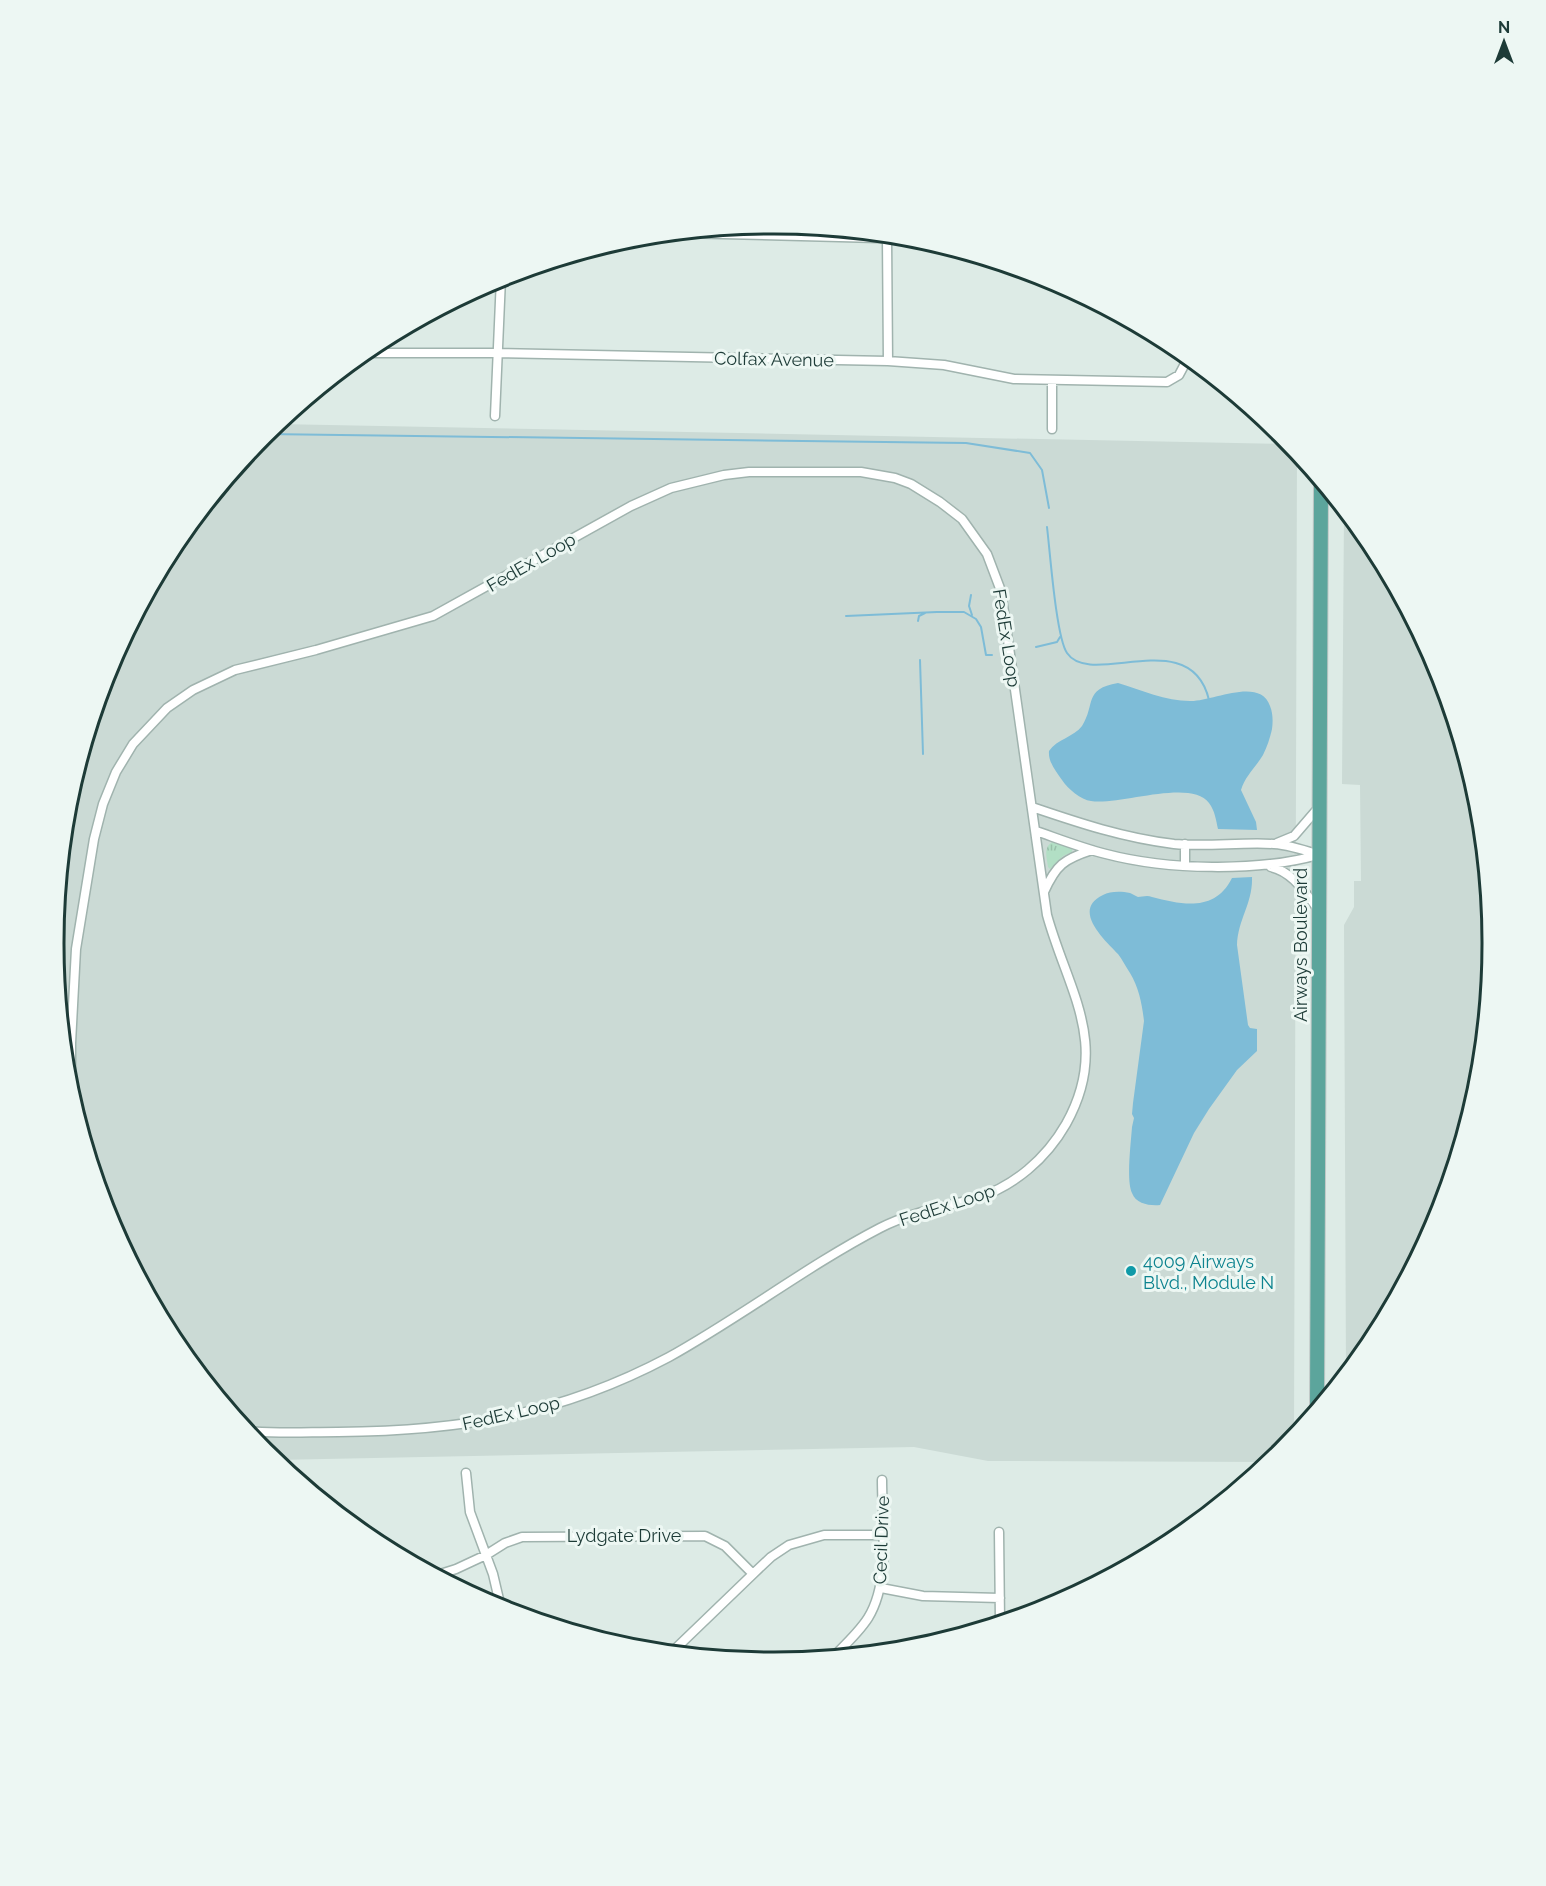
<svg xmlns="http://www.w3.org/2000/svg" width="1546" height="1886" font-family="Raleway,sans-serif">
	<style>
		.built { fill: #cbdad5 }
		.grass { fill: url(#grass-tufts) }
		.water { fill: #7ebcd7 }
		.lines { fill: none; stroke-linecap: round; stroke-linejoin: round }
		.stream { stroke: #7ebcd7; stroke-width: 2 }
		.street-casing { stroke: #a0b3ae; stroke-width: 11 }
		.primary-casing { stroke: #c0c8c7; stroke-width: 16 }
		.street { stroke: #fff; stroke-width: 8 }
		.primary { stroke: #5ca59c; stroke-width: 14 }
		.culture-dot { fill: #0f9aa8; stroke: #edf7f3; stroke-width: 2 }
		.labels { text-anchor: middle; dominant-baseline: central; stroke-width: 6; stroke-linejoin: round; paint-order: stroke }
		.street-label { font-size: 18px; fill: #1d3b37; stroke: #edf7f3 }
		.culture-label { font-size: 18px; fill: #0d838f; stroke: #edf7f3; text-anchor: start }
		.rim { fill: none; stroke: #1d3b37; stroke-width: 3 }
	</style>
	<defs>
		<pattern id="grass-tufts" width="24" height="20" patternUnits="userSpaceOnUse" patternTransform="scale(1.5)"><rect width="24" height="20" fill="#b2dfc5"/><path d="M3 7l-1-3M5 7V3M7 7l1-3M15 17l-1-3M17 17v-4M19 17l1-3" fill="none" stroke="#99c0aa"/></pattern>
	</defs>
	<rect width="100%" height="100%" fill="#ddebe6"/>
	<path class="built" d="M 277,424 L 1289,444 L 1297,453 L 1294,1436 L 1281,1452 L 1268,1462 L 988,1461 L 914,1447 L 275,1460 L 264,1451 L 175,1342 L 109,1218 L 68,1083 L 54,943 L 68,802 L 109,668 L 175,543 L 265,434 Z
		M 1344,511 L 1371,544 L 1437,668 L 1478,803 L 1492,943 L 1478,1084 L 1437,1218 L 1371,1343 L 1346,1373 L 1344,925 L 1354,907 L 1354,881 L 1361,881 L 1360,785 L 1342,784 Z"/>
	<path class="grass" d="M 1052,842 L 1072,849 L 1072,852 L 1063,856 L 1050,869 L 1048,867 C 1047,858 1043,848 1052,842 Z"/>
	<path class="water" d="M 1118,683 C 1141,690 1166,701 1190,701 C 1211,702 1260,676 1270,706 C 1273,713 1273,722 1272,729 C 1270,738 1267,747 1263,755 C 1256,767 1245,776 1241,790 L 1256,822 L 1257,830 L 1218,829 C 1216,820 1215,811 1209,803 C 1191,778 1118,806 1091,801 C 1081,800 1068,789 1062,780 C 1056,771 1048,762 1049,751 C 1057,739 1074,737 1082,726 C 1096,704 1083,689 1118,683 Z
		M 1252,877 C 1253,903 1238,919 1237,945 L 1248,1025 L 1250,1028 L 1257,1029 L 1257,1051 L 1237,1070 L 1209,1109 L 1194,1133 L 1160,1205 C 1150,1206 1136,1204 1132,1193 C 1126,1181 1131,1142 1132,1127 L 1134,1118 L 1132,1114 L 1133,1103 L 1144,1021 C 1142,1004 1139,988 1130,973 C 1126,967 1122,959 1118,954 C 1105,940 1071,910 1103,895 C 1110,891 1121,891 1130,893 C 1133,894 1135,896 1138,897 C 1142,897 1147,895 1152,897 C 1183,905 1215,912 1232,878 Z"/>
	<g class="lines">
		<path class="stream" d="M 265,434 L 966,443 L 1030,453 L 1042,470 L 1049,508
			M 1047,527 C 1050,551 1056,637 1067,653 C 1091,689 1191,623 1209,700
			M 971,595 L 969,606 L 972,615
			M 846,616 L 937,612 L 964,612 L 976,619 L 981,627 L 986,655 L 992,655
			M 918,621 L 919,616 L 925,613
			M 1036,647 L 1057,642 L 1060,637
			M 920,660 L 923,754"/>
		<g class="street-casing">
			<path id="street" d="M 683,233 L 917,239
				M 887,238 L 888,361
				M 365,353 L 498,353 L 888,361 L 944,365 L 1014,379 L 1167,382 L 1179,375 L 1188,358
				M 1052,381 L 1052,429
				M 495,416 L 501,278
				M 1032,807 C 1079,823 1124,838 1174,844 C 1207,847 1241,842 1274,844 C 1290,845 1304,850 1319,855
				M 1036,831 C 1059,839 1082,848 1106,854 C 1167,870 1257,872 1318,855
				M 1277,843 L 1294,836 L 1319,807
				M 1185,865 L 1185,844
				M 1271,867 C 1293,872 1305,893 1318,909
				M 1044,892 C 1056,865 1064,859 1092,850
				M 71,1094 L 71,1043 L 76,949 L 94,839 L 103,804 L 116,772 L 133,744 L 167,708 L 193,690 L 235,670 L 316,650 L 433,616 L 631,506 L 671,488 L 724,475 L 749,472 L 861,472 L 895,478 L 911,484 L 940,502 L 962,519 L 987,554 L 1001,591 L 1047,915 C 1068,991 1111,1044 1066,1124 C 1046,1159 1014,1186 977,1198 C 944,1207 911,1212 880,1228 C 807,1266 741,1317 669,1357 C 560,1415 460,1431 338,1432 C 308,1432 278,1434 248,1431
				M 466,1473 L 470,1512 L 493,1574 L 501,1608
				M 999,1532 L 1000,1622
				M 437,1575 L 456,1569 L 486,1555 L 505,1543 L 522,1537 L 705,1536 L 725,1546 L 753,1574
				M 881,1588 L 923,1596 L 1000,1598
				M 672,1652 L 753,1574 L 771,1557 L 789,1545 L 824,1535 L 882,1535
				M 834,1656 C 846,1644 859,1632 868,1618 C 891,1581 882,1523 882,1480"/>
		</g>
		<g class="primary-casing">
			<path id="primary" d="M 1317,1407 L 1321,482"/>
		</g>
		<use href="#street" class="street"/>
		<use href="#primary" class="primary"/>
	</g>
	<circle class="culture-dot" cx="1131" cy="1271" r="6"/>
	<g class="labels">
		<g class="street-label">
			<text transform="translate(774 359) rotate(1)">Colfax Avenue</text>
			<text transform="translate(531 562) rotate(-30)">FedEx Loop</text>
			<text transform="translate(1007 638) rotate(81)">FedEx Loop</text>
			<text transform="translate(1300 945) rotate(-90)">Airways Boulevard</text>
			<text transform="translate(947 1205) rotate(-18)">FedEx Loop</text>
			<text transform="translate(511 1413) rotate(-13)">FedEx Loop</text>
			<text x="624" y="1535">Lydgate Drive</text>
			<text transform="translate(881 1540) rotate(-88)">Cecil Drive</text>
		</g>
		<g class="culture-label">
			<text x="1143" y="1261">4009 Airways<tspan x="1143" dy="21">Blvd., Module N</tspan></text>
		</g>
	</g>
	<path d="M0 0H1546V1886H0ZM772 234H774A708 708 0 0 1 1482 942V944A708 708 0 0 1 774 1652H772A708 708 0 0 1 64 944V942A708 708 0 0 1 772 234Z" fill="#edf7f3" fill-rule="evenodd"/>
	<path class="rim" d="M772 234H774A708 708 0 0 1 1482 942V944A708 708 0 0 1 774 1652H772A708 708 0 0 1 64 944V942A708 708 0 0 1 772 234Z"/>
	<g transform="translate(1504 42)" stroke="#edf7f3" stroke-width="4.5" paint-order="stroke">
	<path d="M0-4.5L10 22L0 15L-10 22Z" fill="#1d3b37"/>
	<text y="-9" font-size="16" font-weight="bold" text-anchor="middle" fill="#1d3b37">N</text>
	</g>
</svg>
